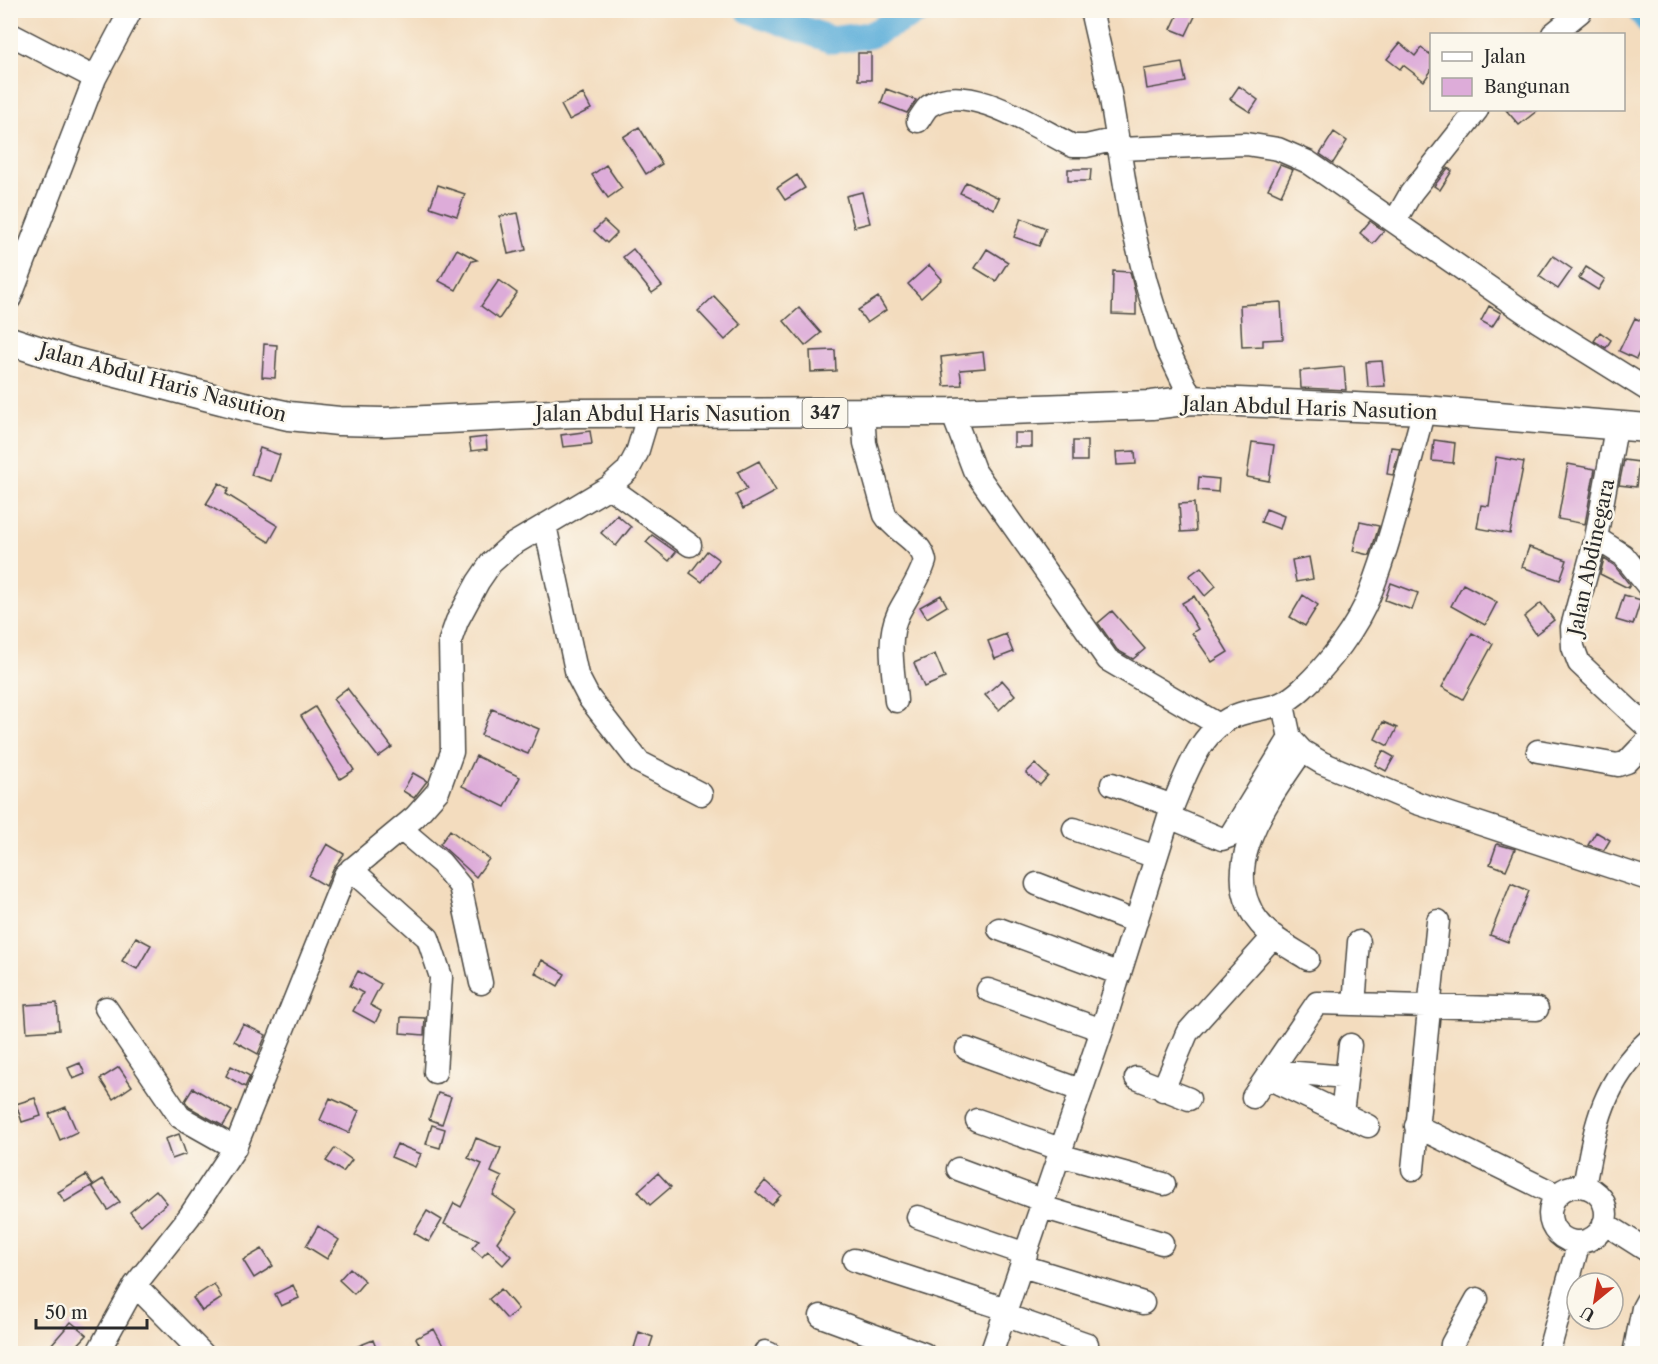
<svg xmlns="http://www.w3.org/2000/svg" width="1658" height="1364" font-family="'Libre Caslon Text',serif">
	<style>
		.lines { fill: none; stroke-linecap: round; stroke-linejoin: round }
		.river { stroke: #60b0da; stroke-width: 27 }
		.building { fill: #ddacd9 }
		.minor-casing { stroke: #494641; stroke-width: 25 }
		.major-casing { stroke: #494641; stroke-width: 31 }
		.minor { stroke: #fff; stroke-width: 22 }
		.major { stroke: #fff; stroke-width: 28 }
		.labels { text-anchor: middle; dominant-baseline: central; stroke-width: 5; stroke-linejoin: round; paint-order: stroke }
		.shield { fill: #fbf7ec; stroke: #696865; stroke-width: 1.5 }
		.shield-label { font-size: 18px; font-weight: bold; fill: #2b2b2b }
		.street-label { font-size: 20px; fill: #2b2b2b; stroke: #fbf7ec }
	</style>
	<rect width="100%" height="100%" fill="#fbf7ec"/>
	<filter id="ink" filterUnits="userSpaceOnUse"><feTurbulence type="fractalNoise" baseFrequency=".0167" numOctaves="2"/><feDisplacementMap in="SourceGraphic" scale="12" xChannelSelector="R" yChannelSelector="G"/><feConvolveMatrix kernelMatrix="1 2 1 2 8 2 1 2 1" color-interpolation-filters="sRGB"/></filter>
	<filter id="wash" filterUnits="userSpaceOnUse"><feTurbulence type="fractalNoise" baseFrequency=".008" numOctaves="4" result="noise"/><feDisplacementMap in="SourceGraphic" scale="24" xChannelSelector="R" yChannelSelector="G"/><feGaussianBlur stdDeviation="1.35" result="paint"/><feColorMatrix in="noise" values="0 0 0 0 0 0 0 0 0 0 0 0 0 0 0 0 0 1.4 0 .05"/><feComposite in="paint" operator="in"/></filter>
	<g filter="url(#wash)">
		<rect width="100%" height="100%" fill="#f3dcbe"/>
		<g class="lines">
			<path class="river" d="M 749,10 L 832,40 L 870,35 L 921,10
				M 1640,10 L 1648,20"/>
		</g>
		<g id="blocks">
			<path class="building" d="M 1180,10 L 1198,10 L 1186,35 L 1171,29 Z
				M 1400,43 L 1415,56 L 1421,48 L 1431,55 L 1431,71 L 1424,81 L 1403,65 L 1400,69 L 1387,59 Z
				M 858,53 L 871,53 L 871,80 L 858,80 Z
				M 1182,63 L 1186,82 L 1147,89 L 1144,69 Z
				M 1239,86 L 1258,100 L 1250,112 L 1230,99 Z
				M 886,89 L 916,100 L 907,113 L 881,103 Z
				M 583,94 L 591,109 L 569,120 L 561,105 Z
				M 1506,110 L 1538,110 L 1519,125 Z
				M 639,127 L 662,164 L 646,174 L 623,137 Z
				M 1334,132 L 1347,141 L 1333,163 L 1320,154 Z
				M 606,165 L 622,188 L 608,198 L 592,175 Z
				M 1280,165 L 1293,170 L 1281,195 L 1268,189 Z
				M 1448,168 L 1452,171 L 1440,190 L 1434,186 Z
				M 1068,169 L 1091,169 L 1090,181 L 1068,181 Z
				M 797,175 L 805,188 L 785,200 L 777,188 Z
				M 966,182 L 999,198 L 994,209 L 960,193 Z
				M 438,185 L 465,194 L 457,216 L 430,207 Z
				M 862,192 L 870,223 L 854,227 L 846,196 Z
				M 518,213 L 526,250 L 508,254 L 500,216 Z
				M 1021,218 L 1046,228 L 1039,246 L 1014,237 Z
				M 604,221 L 617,233 L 607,243 L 594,231 Z
				M 1370,221 L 1384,231 L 1373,244 L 1360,233 Z
				M 457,249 L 477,260 L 472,261 L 456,290 L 439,281 Z
				M 633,249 L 662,286 L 652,293 L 623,257 Z
				M 987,249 L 1008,262 L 996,281 L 975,268 Z
				M 1553,256 L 1572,269 L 1558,289 L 1539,276 Z
				M 929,265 L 942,279 L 921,298 L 908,284 Z
				M 1586,267 L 1605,279 L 1598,290 L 1579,278 Z
				M 1113,271 L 1130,272 L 1136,296 L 1136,315 L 1112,314 Z
				M 499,280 L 517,293 L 499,319 L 481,306 Z
				M 714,296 L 741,325 L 725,340 L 698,311 Z
				M 878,297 L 886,310 L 867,323 L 858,310 Z
				M 1281,302 L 1283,339 L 1263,340 L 1263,346 L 1242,347 L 1240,305 Z
				M 1489,306 L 1501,313 L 1492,327 L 1481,321 Z
				M 799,308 L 821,333 L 805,346 L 784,321 Z
				M 1635,318 L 1647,324 L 1647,336 L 1636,359 L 1619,351 Z
				M 1600,332 L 1611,340 L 1606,348 L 1594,341 Z
				M 264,344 L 277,345 L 275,378 L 262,377 Z
				M 835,350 L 836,371 L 811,372 L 810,351 Z
				M 983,352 L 985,368 L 960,370 L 962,385 L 944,386 L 941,357 Z
				M 1382,361 L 1385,386 L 1368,387 L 1366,362 Z
				M 1344,367 L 1346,390 L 1301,388 L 1300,371 Z
				M 590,431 L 592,444 L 563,447 L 561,435 Z
				M 1014,433 L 1032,433 L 1032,447 L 1014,447 Z
				M 486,437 L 487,449 L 471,451 L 469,439 Z
				M 1434,440 L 1455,443 L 1453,463 L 1432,461 Z
				M 1073,441 L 1087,441 L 1087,461 L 1073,461 Z
				M 1252,442 L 1274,445 L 1269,481 L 1247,477 Z
				M 1391,447 L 1400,448 L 1393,475 L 1387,474 Z
				M 260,448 L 280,455 L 271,481 L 251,475 Z
				M 1135,451 L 1136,464 L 1117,465 L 1116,452 Z
				M 1496,457 L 1524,462 L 1510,534 L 1477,528 L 1481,505 L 1489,506 Z
				M 1624,460 L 1639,462 L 1636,487 L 1619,485 Z
				M 759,461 L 776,491 L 743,509 L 736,495 L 747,489 L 738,472 Z
				M 1568,464 L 1595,469 L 1585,524 L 1558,519 Z
				M 1199,477 L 1219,479 L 1218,492 L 1198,490 Z
				M 219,483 L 229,489 L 226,494 L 278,526 L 269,542 L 206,504 Z
				M 1194,503 L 1196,531 L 1181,532 L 1179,504 Z
				M 1266,509 L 1284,516 L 1280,529 L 1261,522 Z
				M 617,515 L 631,527 L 616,546 L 601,533 Z
				M 1360,522 L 1379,526 L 1370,555 L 1353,551 Z
				M 652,535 L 676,552 L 669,561 L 646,542 Z
				M 1529,547 L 1567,560 L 1560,580 L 1522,567 Z
				M 707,551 L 719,560 L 702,582 L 690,573 Z
				M 1309,557 L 1313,579 L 1296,582 L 1292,560 Z
				M 1604,559 L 1614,565 L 1630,585 L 1628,588 L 1600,574 Z
				M 1201,567 L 1216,586 L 1205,596 L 1189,576 Z
				M 1391,583 L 1418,593 L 1412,610 L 1385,600 Z
				M 1463,584 L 1497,602 L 1485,625 L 1451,606 Z
				M 941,595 L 947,606 L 927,618 L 920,607 Z
				M 1303,595 L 1318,605 L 1305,626 L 1290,617 Z
				M 1624,595 L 1641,600 L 1633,625 L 1616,620 Z
				M 1194,596 L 1228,652 L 1212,662 L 1192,633 L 1198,629 L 1182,603 Z
				M 1541,603 L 1554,620 L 1536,634 L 1524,617 Z
				M 1112,611 L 1145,649 L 1133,659 L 1117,650 L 1098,623 Z
				M 1472,633 L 1493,644 L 1463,699 L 1442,687 Z
				M 1006,634 L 1013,652 L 995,659 L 988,641 Z
				M 935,654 L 945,678 L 924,687 L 914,663 Z
				M 1002,680 L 1015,695 L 999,710 L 985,695 Z
				M 347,688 L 392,747 L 378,757 L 333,699 Z
				M 315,707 L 354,770 L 340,779 L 301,716 Z
				M 492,709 L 539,729 L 528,754 L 481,735 Z
				M 1383,722 L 1397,728 L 1388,746 L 1375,739 Z
				M 1383,751 L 1394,757 L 1386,771 L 1375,765 Z
				M 476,756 L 520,777 L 505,807 L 462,786 Z
				M 1035,764 L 1048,776 L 1040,785 L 1026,773 Z
				M 413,773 L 427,781 L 414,798 L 403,791 Z
				M 450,830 L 489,859 L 476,877 L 440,844 Z
				M 1596,832 L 1610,840 L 1604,850 L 1588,845 Z
				M 327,844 L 344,854 L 333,869 L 326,886 L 309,876 Z
				M 1497,844 L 1515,849 L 1506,870 L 1490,864 Z
				M 1511,883 L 1529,891 L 1508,942 L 1490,935 Z
				M 136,937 L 151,945 L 137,969 L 122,961 Z
				M 542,960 L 565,974 L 558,986 L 535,973 Z
				M 358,971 L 381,984 L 370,1005 L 381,1011 L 375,1023 L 353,1011 L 363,993 L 350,986 Z
				M 57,1003 L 59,1030 L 27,1032 L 25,1005 Z
				M 401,1017 L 425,1018 L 424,1035 L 400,1033 Z
				M 243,1024 L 266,1035 L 258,1054 L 234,1041 Z
				M 80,1063 L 85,1074 L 73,1079 L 68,1068 Z
				M 231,1066 L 250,1076 L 245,1087 L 226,1076 Z
				M 119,1067 L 132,1086 L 113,1099 L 100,1079 Z
				M 193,1088 L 232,1111 L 223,1126 L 189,1107 L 185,1101 Z
				M 438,1093 L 451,1097 L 442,1124 L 429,1119 Z
				M 35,1098 L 41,1116 L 22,1122 L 16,1104 Z
				M 330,1098 L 359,1111 L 349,1133 L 320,1120 Z
				M 66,1107 L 77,1132 L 60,1140 L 49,1114 Z
				M 432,1125 L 445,1129 L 440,1148 L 426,1144 Z
				M 179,1134 L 186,1154 L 172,1159 L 165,1139 Z
				M 476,1138 L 501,1148 L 491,1172 L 502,1177 L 493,1195 L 517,1212 L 497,1242 L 511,1256 L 503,1265 L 488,1251 L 482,1257 L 472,1248 L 479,1240 L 444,1224 L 454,1203 L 461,1207 L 482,1164 L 468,1158 Z
				M 397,1144 L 421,1154 L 415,1167 L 391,1157 Z
				M 335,1148 L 352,1160 L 343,1172 L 326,1161 Z
				M 658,1173 L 671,1187 L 650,1205 L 638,1191 Z
				M 86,1175 L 93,1185 L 65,1202 L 58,1192 Z
				M 103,1179 L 120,1202 L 108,1210 L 92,1186 Z
				M 765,1181 L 781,1195 L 772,1205 L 756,1192 Z
				M 156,1190 L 167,1203 L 141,1225 L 130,1212 Z
				M 427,1211 L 442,1220 L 429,1242 L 414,1233 Z
				M 318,1226 L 339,1240 L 327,1259 L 306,1246 Z
				M 262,1249 L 273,1266 L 254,1278 L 243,1260 Z
				M 350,1268 L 365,1281 L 354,1294 L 339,1280 Z
				M 214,1284 L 222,1298 L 202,1311 L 193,1298 Z
				M 293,1285 L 299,1298 L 281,1306 L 275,1294 Z
				M 501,1289 L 518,1309 L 507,1319 L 489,1299 Z
				M 71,1322 L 87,1335 L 70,1353 L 61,1353 L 51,1345 Z
				M 434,1329 L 447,1353 L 424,1353 L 416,1338 Z
				M 639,1332 L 653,1337 L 648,1352 L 634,1348 Z
				M 373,1340 L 378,1353 L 341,1353 Z"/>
		</g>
	</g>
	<g filter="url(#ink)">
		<use href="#blocks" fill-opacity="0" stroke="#494641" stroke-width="1.5"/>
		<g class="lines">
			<g class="minor-casing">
				<path id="minor" d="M 1091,10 L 1110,93 L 1130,216 L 1146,282 L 1166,346 L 1192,400
					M 10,34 L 95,78
					M 1553,34 L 1580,12
					M 918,121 C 921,117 925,109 929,106 C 966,79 1038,129 1073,146 L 1086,146 L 1117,139
					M 1119,149 L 1246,144 L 1278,149 L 1308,162 L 1539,322 L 1648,390
					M 1395,221 L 1411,193 L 1477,110
					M 10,298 L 95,78 L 131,10
					M 863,412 L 865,443 L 885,515 C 895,532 921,540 925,561 C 919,581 907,596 898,614 C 886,640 894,674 896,701
					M 952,412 L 974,470 L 1108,660 L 1219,725
					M 1616,428 L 1596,538 L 1572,627 L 1573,647 L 1579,663 L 1648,728
					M 609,487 L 690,545
					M 545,525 L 577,675 L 589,698 L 639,762 L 701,794
					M 1596,538 L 1623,555 L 1648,586
					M 1283,705 L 1290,738 L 1302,751 L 1322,763 L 1417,803 L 1648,879
					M 1302,751 C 1268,801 1210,875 1266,930 C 1278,942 1294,950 1308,959
					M 1538,751 L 1618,765 L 1627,762 L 1648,740
					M 1112,784 L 1173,806
					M 1169,817 L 1222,839 L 1230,836 L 1290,738
					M 401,829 L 441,863 L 460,886 L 481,983
					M 1074,829 L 1156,857
					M 351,869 L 428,938 L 441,977 L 435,1072
					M 1037,884 L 1136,922
					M 999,929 L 1120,974
					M 988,990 L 1102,1030
					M 1354,1004 L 1359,942
					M 106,1008 L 180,1117 L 235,1148
					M 967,1049 L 1080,1090
					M 1273,1071 L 1346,1077
					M 1136,1078 L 1189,1099
					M 1268,1078 L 1368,1126
					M 1163,1090 L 1187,1033 L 1274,936
					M 1253,1097 L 1317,1003 L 1537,1009
					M 1342,1114 L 1350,1045
					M 977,1120 L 1060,1149
					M 1416,1126 L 1557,1195
					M 1059,1155 L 1164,1184
					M 958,1169 L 1044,1201
					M 1413,1169 L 1438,921
					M1550 1214a28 28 0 1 1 56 0a28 28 0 1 1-56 0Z
					M 1584,1187 C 1595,1128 1601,1084 1648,1041
					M 1042,1207 L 1162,1243
					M 918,1217 L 1026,1254
					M 1604,1223 L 1648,1251
					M 854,1260 L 1006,1309
					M 1022,1266 L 1143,1303
					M 135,1285 L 203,1354
					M 1004,1315 L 1087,1344
					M 821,1316 L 924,1354
					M 765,1352 L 770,1354
					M 97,1354 L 135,1285 L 189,1217 L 235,1148 L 345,875 L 415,817 L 438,791 L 452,752 L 450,641 L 457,621 L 478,582 L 491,563 L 510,546 L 609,487 L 628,470 L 637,453 L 649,413
					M 991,1354 L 1102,1030 L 1171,810 C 1186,775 1200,727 1240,714 C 1268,705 1278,711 1302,689 C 1329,664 1357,628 1370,594 C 1393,536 1407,470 1424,410
					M 1451,1354 L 1452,1344 L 1477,1299
					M 1548,1354 L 1579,1242
					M 1634,1354 L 1643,1308 L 1648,1299"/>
			</g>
			<g class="major-casing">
				<path id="major" d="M 10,341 L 74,362 L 244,406 L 289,416 L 339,421 L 383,422 L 574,413 L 952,412 L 1152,405 L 1192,400 L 1424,410 L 1648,428"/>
			</g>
			<use href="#minor" class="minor"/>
			<use href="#major" class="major"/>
		</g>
	</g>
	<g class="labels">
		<rect class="shield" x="802.5" y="398" width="45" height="30" rx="4.5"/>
		<g class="shield-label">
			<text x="825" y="413">347</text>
		</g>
		<g class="street-label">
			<text transform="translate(163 382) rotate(15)">Jalan Abdul Haris Nasution</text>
			<text transform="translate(1310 408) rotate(2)">Jalan Abdul Haris Nasution</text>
			<text x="663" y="414">Jalan Abdul Haris Nasution</text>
			<text transform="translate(1591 557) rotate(-78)">Jalan Abdinegara</text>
		</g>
	</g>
	<rect width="1658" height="1364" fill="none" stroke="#fbf7ec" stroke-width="36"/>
	<rect x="1430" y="33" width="195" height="78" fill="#fbf7ec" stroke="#a8a59f" stroke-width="1.5"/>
	<rect x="1442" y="52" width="30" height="9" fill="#ffffff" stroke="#a8a59f" stroke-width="1.5"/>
	<text x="1484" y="63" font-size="18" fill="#2b2b2b">Jalan</text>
	<rect x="1442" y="78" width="30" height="18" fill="#ddacd9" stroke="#a8a59f" stroke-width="1.5"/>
	<text x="1484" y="93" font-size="18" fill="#2b2b2b">Bangunan</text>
	<g transform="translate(1595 1301) rotate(210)"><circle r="28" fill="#fbf7ec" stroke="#a8a59f" stroke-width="1.5"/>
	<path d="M0-4.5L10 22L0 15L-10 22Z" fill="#c8321e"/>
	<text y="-9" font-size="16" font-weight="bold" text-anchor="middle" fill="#2b2b2b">U</text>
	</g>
	<path d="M36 1319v9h111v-9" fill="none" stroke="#2b2b2b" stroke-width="3"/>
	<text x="45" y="1319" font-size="18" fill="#2b2b2b" stroke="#fbf7ec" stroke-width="4.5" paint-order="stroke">50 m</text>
</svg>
